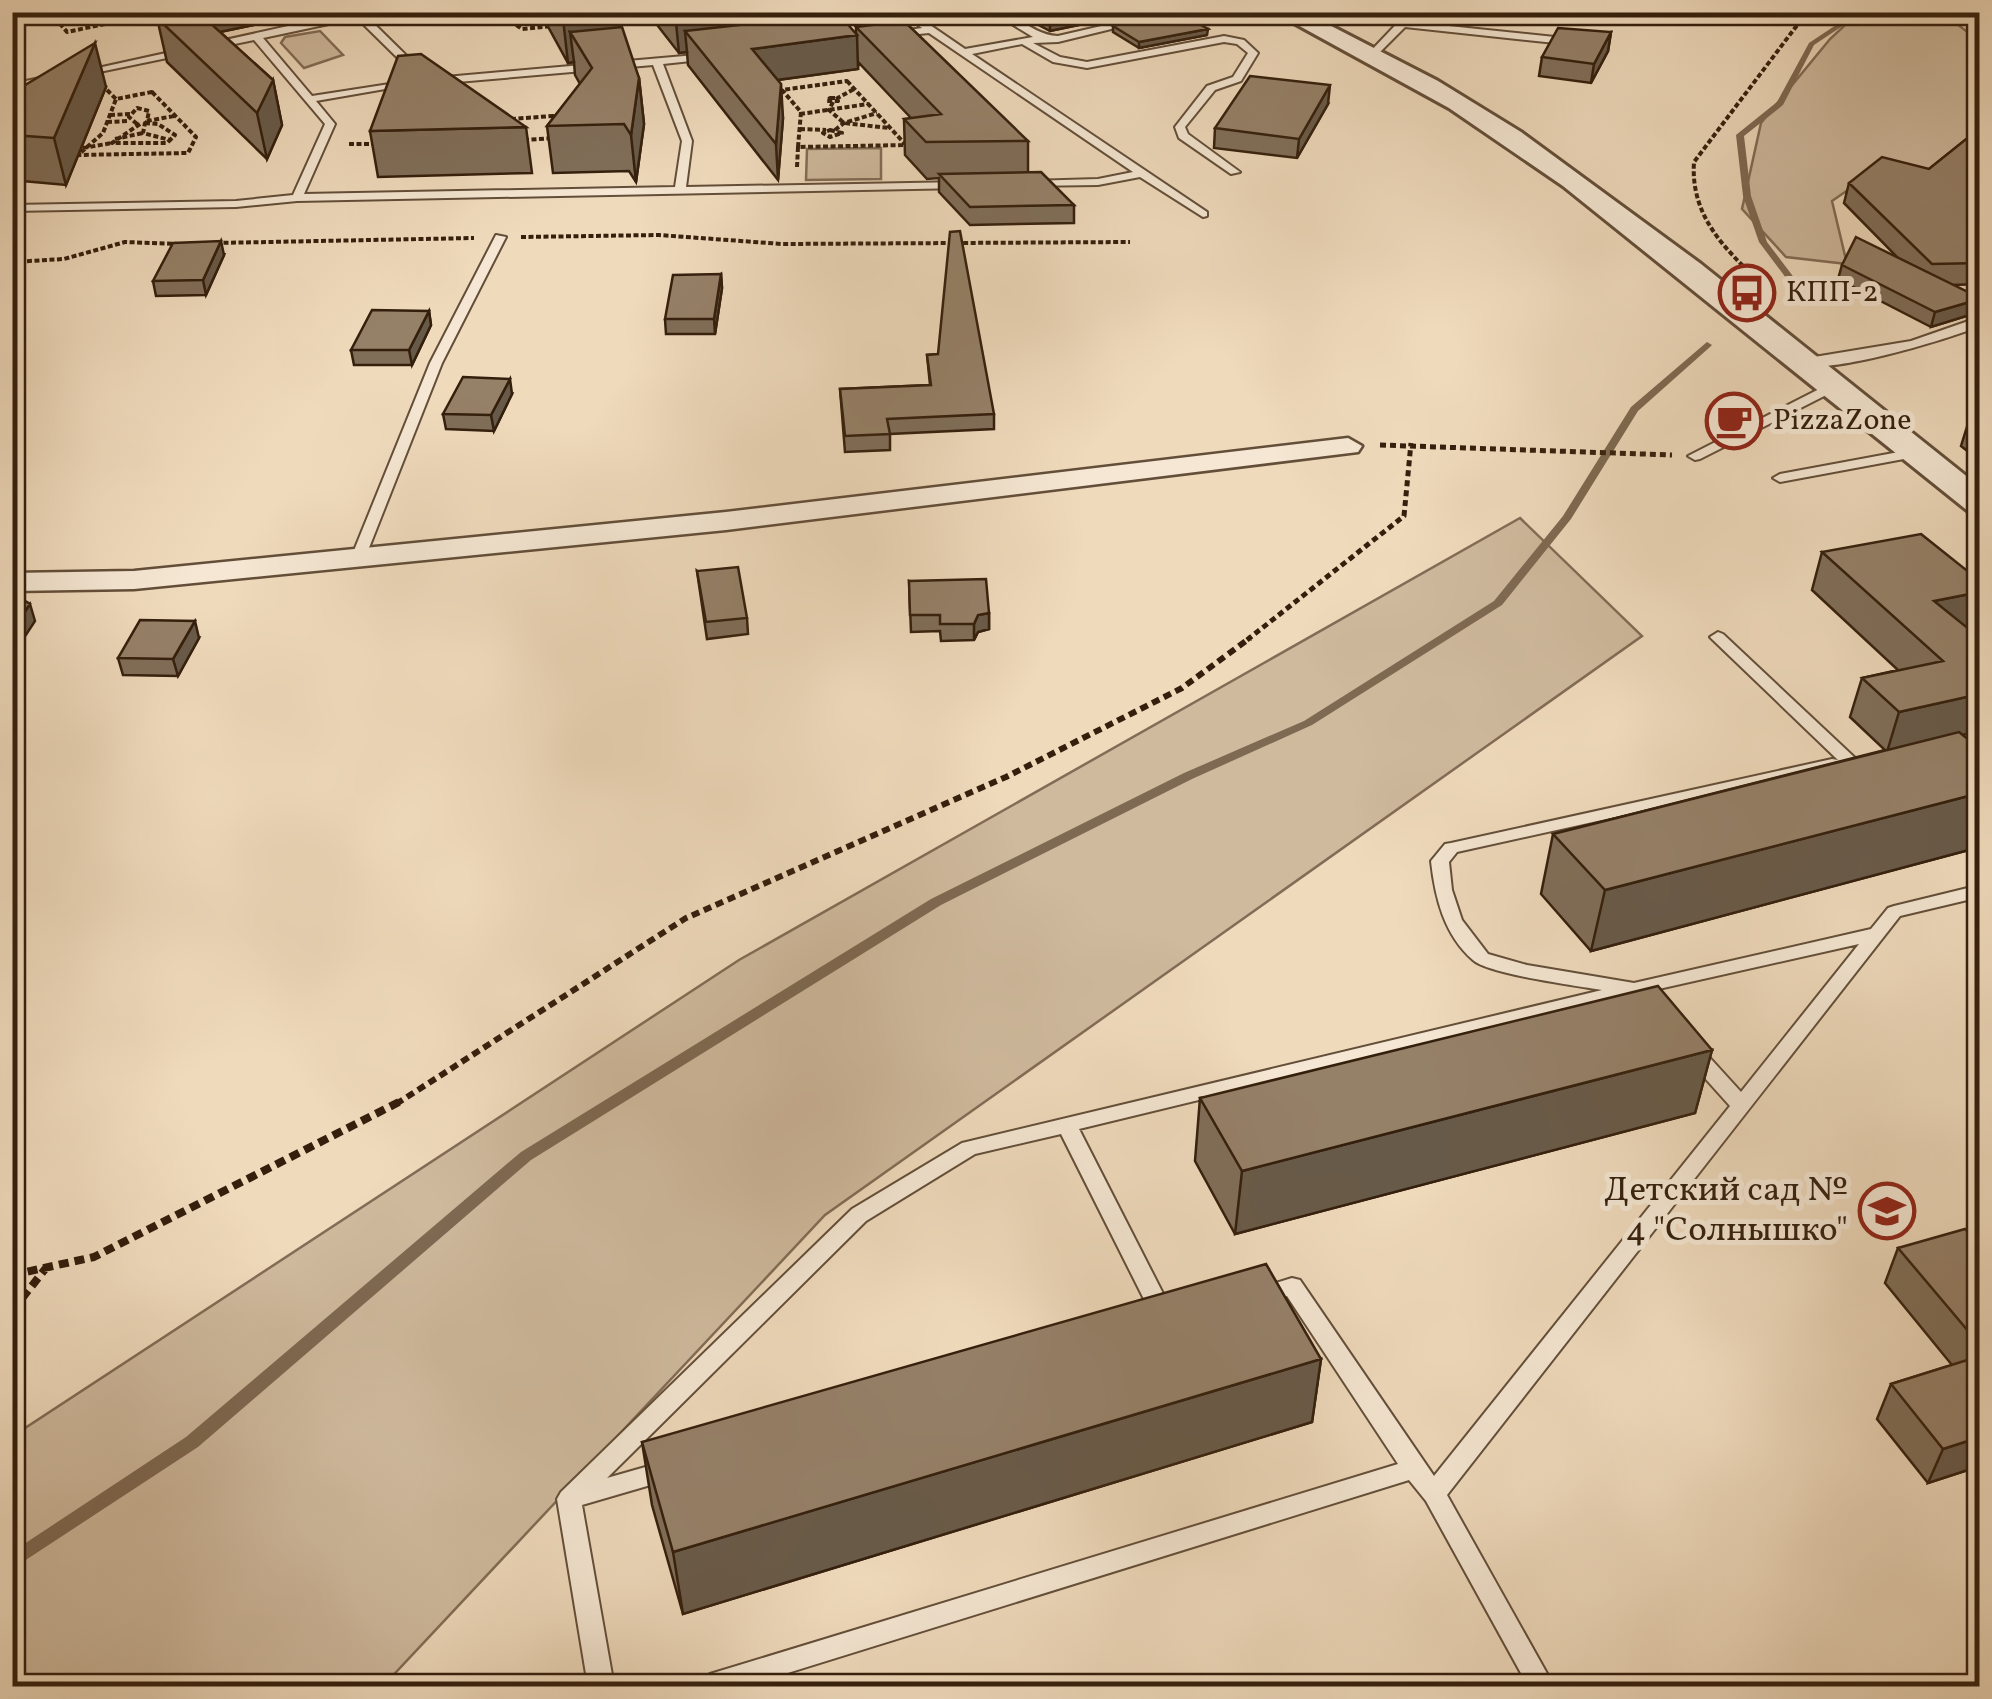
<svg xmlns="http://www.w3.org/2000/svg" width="1992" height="1699" font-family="Vollkorn,serif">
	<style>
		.green { fill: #cfba9e; stroke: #826c56; stroke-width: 2.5 }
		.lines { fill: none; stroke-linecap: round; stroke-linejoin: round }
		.stream { fill: #7e6952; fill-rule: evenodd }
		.service-casing { stroke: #634e39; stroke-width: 4 }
		.minor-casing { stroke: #634e39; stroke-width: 5 }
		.tertiary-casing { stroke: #634e39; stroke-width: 6 }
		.path-far3 { stroke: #341f0d; stroke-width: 4; stroke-dasharray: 5 2.5; stroke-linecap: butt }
		.path-far2 { stroke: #341f0d; stroke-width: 5; stroke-dasharray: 6 4; stroke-linecap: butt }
		.path-far1 { stroke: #341f0d; stroke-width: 6; stroke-dasharray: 8 5; stroke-linecap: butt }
		.path { stroke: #341f0d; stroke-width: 8; stroke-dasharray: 10 6; stroke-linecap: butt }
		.service { fill: #f5e7d3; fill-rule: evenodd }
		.minor { fill: #f5e7d3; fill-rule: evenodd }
		.tertiary { fill: #f5e7d3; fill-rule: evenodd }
		.wall { fill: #806e59; stroke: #341f0d; stroke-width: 2.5 }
		.shaded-wall { fill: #685a49; stroke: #341f0d; stroke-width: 2.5 }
		.building { fill: #958068; stroke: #341f0d; stroke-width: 2.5 }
		.labels { text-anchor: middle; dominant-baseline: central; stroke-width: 10; stroke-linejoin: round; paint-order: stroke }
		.far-poi-label { font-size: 30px; fill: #341f0d; stroke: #f5e7d3; text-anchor: start }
		.poi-label { font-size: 35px; fill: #341f0d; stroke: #f5e7d3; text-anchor: end }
	</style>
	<rect width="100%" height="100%" fill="#efdabc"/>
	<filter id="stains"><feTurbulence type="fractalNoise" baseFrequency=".002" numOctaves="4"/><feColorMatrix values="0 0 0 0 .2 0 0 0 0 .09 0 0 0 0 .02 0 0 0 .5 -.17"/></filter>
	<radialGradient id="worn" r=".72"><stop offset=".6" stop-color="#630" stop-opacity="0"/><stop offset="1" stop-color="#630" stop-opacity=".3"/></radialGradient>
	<path class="green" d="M 1858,13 L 1958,13 L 1957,24 L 1979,41 L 1979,139 L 1940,171 L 1871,174 L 1832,201 L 1847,264 L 1786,257 L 1742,209 L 1761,123 L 1830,39 Z
		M 320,31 L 343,55 L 304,68 L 281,43 L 285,37 Z
		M 881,148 L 881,179 L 806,180 L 807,149 Z
		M 1520,518 L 1642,636 L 825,1215 L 383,1686 L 13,1686 L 13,1436 L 739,960 Z"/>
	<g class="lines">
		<path class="stream" d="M 1849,12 L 1855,12 L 1853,19 L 1814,45 L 1783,105 L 1744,136 L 1751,196 L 1767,242 L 1808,296 L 1804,299 L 1801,298 L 1759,242 L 1743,196 L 1736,135 L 1777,102 L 1809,43 L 1848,17 Z
			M 1707,342 L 1712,345 L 1710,347 L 1638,411 L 1571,519 L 1502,605 L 1312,725 L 1192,779 L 941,905 L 531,1160 L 198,1447 L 12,1569 L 12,1552 L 186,1437 L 521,1152 L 931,899 L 1184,773 L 1304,721 L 1494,601 L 1563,516 L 1631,407 Z"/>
		<g class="service-casing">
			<path id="service" d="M 352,12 L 362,12 L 422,71 L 413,73 L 357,18 L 263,38 L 312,96 L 409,81 L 414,84 L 316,101 L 335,124 L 304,194 L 675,187 L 682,141 L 653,65 L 434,84 L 429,81 L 434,78 L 707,54 L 712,57 L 710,59 L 663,64 L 692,141 L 686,187 L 963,182 L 969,185 L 963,188 L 297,201 L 236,207 L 12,211 L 12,205 L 236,201 L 293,195 L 325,124 L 254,40 L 80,76 L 75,73 Z
				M 900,12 L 911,12 L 965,49 L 1033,37 L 992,12 C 1016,12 1033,35 1058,36 L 1162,12 L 1181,12 L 1058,42 L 1033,43 L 1060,57 L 1087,62 L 1224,36 L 1244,40 L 1258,53 L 1241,81 L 1215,90 L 1185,127 L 1188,134 L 1240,172 L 1231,174 L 1179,138 L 1175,127 L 1207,86 L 1233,77 L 1248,53 L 1237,44 L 1224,42 L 1087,68 L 1053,62 L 1022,44 L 972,54 L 1207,212 L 1207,216 L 1203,217 L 1140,177 L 1098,185 L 1025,186 L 1023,184 L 1029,181 L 1098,179 L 1133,172 L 929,33 L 889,37 L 889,33 L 922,28 Z
				M 1408,12 L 1417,14 L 1410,22 L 1574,39 L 1579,42 L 1574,45 L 1405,27 L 1374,58 L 1368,58 L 1368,54 Z
				M 49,76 L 54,79 L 53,81 L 12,90 L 12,84 Z
				M 496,235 L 506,237 L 442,363 L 365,558 L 363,561 L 353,561 L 351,558 L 430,363 Z
				M 1980,317 L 1980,326 C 1949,339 1821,378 1796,363 L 1802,359 L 1911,341 Z
				M 1831,383 L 1836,384 L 1836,390 L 1700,459 L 1695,460 L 1688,456 Z
				M 1915,449 L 1920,450 L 1920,456 L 1780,482 L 1773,478 L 1780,474 Z
				M 1718,632 L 1723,634 L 1854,757 L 1856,761 L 1854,765 L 1842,765 L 1838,761 L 1840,764 L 1838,768 L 1832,769 L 1457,852 L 1449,862 L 1452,890 L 1462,920 L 1488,954 L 1527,965 L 1634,983 L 1871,929 L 1888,908 L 1894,906 L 1980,885 L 1980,897 L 1900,916 L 1447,1495 L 1554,1686 L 1528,1686 L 1426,1501 L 1409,1480 L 746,1686 L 697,1686 L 701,1678 L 710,1674 L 1398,1464 L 1287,1296 L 1261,1305 L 1253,1302 L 1250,1296 L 1253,1290 L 1292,1278 L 1300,1280 L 1434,1476 L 1730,1106 L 1686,1057 L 1683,1052 L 1686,1047 L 1700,1047 L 1741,1092 L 1859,944 L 1632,995 L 1079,1129 L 1175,1317 L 1172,1323 L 1164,1326 L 1156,1323 L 1061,1134 L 975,1154 L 866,1221 L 607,1478 L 670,1460 L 678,1463 L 682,1470 L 678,1477 L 582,1505 L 614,1686 L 588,1686 L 557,1499 L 561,1492 L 852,1209 L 962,1143 L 1602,990 C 1577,986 1488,974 1473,960 C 1444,935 1435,897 1431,861 L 1445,844 L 1451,843 L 1832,759 L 1838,760 L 1713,640 L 1710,637 Z"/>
		</g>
		<g class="minor-casing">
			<path id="minor" d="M 1348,438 L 1362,446 L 1358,452 L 726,530 L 134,589 L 12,591 L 12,573 L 134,571 L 726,512 Z"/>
		</g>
		<g class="tertiary-casing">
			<path id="tertiary" d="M 1274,12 L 1304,12 L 1438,81 L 1521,132 L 1701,264 L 1980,487 L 1980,514 L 1968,511 L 1563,186 L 1449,108 Z"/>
		</g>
		<path class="path-far3" d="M 50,12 L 67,32 L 162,12
			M 498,12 L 522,29 L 553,26
			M 545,13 L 528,18 L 541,20 L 550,16
			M 611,19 L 669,12
			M 847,81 L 906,145 L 798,147 L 801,112 L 782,90 Z
			M 107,90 L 116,99
			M 152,92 L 196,137 L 188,153 L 78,155 L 103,133 L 116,99 Z
			M 830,98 L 835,98 L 838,101 L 827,101 Z
			M 836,99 L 854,89
			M 833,102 L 829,110 L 844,123 L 889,128
			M 800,114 L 868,104
			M 110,115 L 130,114
			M 511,119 L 553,116 L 556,126
			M 107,122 L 129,121
			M 145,123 L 158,124 L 175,135 L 170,140 L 143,133 Z
			M 137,124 L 129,117 L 137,108 L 149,111 L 147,121 L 174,116
			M 140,124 L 112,143 L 167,143 L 170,140
			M 800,129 L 826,130
			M 830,130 L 842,133 L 830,137 L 823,133 Z
			M 835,130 L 844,123 L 877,113
			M 115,139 L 143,133
			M 524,140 L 555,138
			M 349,144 L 376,144
			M 83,148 L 112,143
			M 797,167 L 798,147
			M 521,237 L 659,235 L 782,244 L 1130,242
			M 216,243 L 474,238
			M 12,262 L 64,259 L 125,242 L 179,244
			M 1743,266 C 1713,236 1691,206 1694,162 L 1807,12"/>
		<path class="path-far2" d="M 1380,445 L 1672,455
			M 1247,640 L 1404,516 L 1411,443"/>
		<path class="path-far1" d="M 396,1104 L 686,918 L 1006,777 L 1182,688 L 1250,638"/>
		<path class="path" d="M 12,1275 L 94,1257 L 401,1101
			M 12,1311 L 46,1268"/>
		<use href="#service" class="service"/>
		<use href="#minor" class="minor"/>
		<use href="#tertiary" class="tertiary"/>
	</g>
	<path class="wall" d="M 162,12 L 300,12 L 301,15 L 220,32 L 273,80 L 282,125 L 267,159 L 167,62 L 157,18 L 163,17 Z
		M 540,12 L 617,12 L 619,28 L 639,78 L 644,124 L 636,182 L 629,171 L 553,173 L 547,126 L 580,84 L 575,75 L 574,62 L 568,63 Z
		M 647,12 L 829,12 L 829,15 L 856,34 L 856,27 L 1028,141 L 1028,173 L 1074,205 L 1074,223 L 970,225 L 939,192 L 939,178 L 927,179 L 905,155 L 904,119 L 911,118 L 858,62 L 858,69 L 778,80 L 783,118 L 778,180 L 688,65 L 687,52 L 679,53 Z
		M 1014,12 L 1141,12 L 1050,31 Z
		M 1113,26 L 1207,35 L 1139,48 L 1113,32 Z
		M 1611,32 L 1608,51 L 1591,83 L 1539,76 L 1542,57 Z
		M 106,87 L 66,185 L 12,180 L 12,93 Z
		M 1328,104 L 1297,158 L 1214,148 L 1215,128 Z
		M 526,127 L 532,173 L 378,177 L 370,131 Z
		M 1980,128 L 1980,284 L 1952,285 L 1980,298 L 1976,313 L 1931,327 L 1838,279 L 1842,265 L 1899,259 L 1844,203 L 1849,183 L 1929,169 Z
		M 224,255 L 206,295 L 156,296 L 153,281 Z
		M 721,274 L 722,288 L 715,334 L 666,334 L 665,319 Z
		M 429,311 L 431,325 L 412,365 L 354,365 L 351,350 Z
		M 938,354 L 994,414 L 994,429 L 890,434 L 890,450 L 845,452 L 840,389 L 930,385 L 927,355 Z
		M 512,394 L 494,431 L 446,429 L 443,414 Z
		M 1980,415 L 1980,461 L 1961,446 L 1970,417 Z
		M 1822,552 L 1978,628 L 1970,630 L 1962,735 L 1980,749 L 1980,847 L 1591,951 L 1541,894 L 1553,834 L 1885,750 L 1850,717 L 1862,678 L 1898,670 L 1812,590 Z
		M 697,571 L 747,618 L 748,634 L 707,639 Z
		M 909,581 L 989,613 L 989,629 L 978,632 L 974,640 L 941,641 L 940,631 L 911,632 Z
		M 199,638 L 178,676 L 123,675 L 118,658 Z
		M 1712,1050 L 1695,1113 L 1235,1234 L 1195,1161 L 1200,1098 Z
		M 1980,1245 L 1980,1466 L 1928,1483 L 1877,1419 L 1891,1384 L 1952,1365 L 1885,1283 L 1898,1248 Z
		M 1321,1359 L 1312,1422 L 683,1614 L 652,1505 L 642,1442 Z"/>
	<path class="shaded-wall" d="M 162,12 L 186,12 L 165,25 Z
		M 206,12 L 300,12 L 301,15 L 210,34 Z
		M 675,12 L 829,12 L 830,35 L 685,31 L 687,52 L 679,53 Z
		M 1080,12 L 1141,12 L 1050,31 L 1050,19 Z
		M 618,15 L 622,58 L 570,32 L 574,62 L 568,63 L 563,19 Z
		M 1208,29 L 1207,35 L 1139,48 L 1139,42 Z
		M 1611,32 L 1608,51 L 1591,83 L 1594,64 Z
		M 857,35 L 858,69 L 754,83 L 752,49 Z
		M 95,43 L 106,87 L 66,185 L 54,138 Z
		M 639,78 L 644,124 L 636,182 L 631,135 Z
		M 273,80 L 282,125 L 267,159 L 257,113 Z
		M 781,84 L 783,118 L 778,180 L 776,144 Z
		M 1330,85 L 1328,104 L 1297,158 L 1299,139 Z
		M 221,241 L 224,255 L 206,295 L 203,280 Z
		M 721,274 L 722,288 L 715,334 L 714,319 Z
		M 1980,299 L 1976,313 L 1931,327 L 1935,312 Z
		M 429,311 L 431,325 L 412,365 L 409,350 Z
		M 510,379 L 512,394 L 494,431 L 491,415 Z
		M 1980,592 L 1980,623 L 1978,628 L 1922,639 L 1934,601 Z
		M 30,604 L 35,621 L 12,656 L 12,631 Z
		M 989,613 L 989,629 L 978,632 L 974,640 L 974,624 L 978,615 Z
		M 195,621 L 199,638 L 178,676 L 173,659 Z
		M 1980,694 L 1980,731 L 1887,752 L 1899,712 Z
		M 1980,793 L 1980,847 L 1591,951 L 1605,890 Z
		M 1712,1050 L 1695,1113 L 1235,1234 L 1242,1171 Z
		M 1321,1359 L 1312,1422 L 683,1614 L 673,1552 Z
		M 1980,1437 L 1980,1466 L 1928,1483 L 1943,1449 Z"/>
	<path class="building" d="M 188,12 L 198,12 L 273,80 L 257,113 L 157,18 Z
		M 559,12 L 617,12 L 618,15 L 563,19 Z
		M 1038,12 L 1080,12 L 1050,19 Z
		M 1170,12 L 1178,12 L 1208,29 L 1139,42 L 1113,26 Z
		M 839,14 L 857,35 L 752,49 L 781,84 L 776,144 L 685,31 Z
		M 904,21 L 1028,141 L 926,142 L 904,119 L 941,114 L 856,27 Z
		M 622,27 L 639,78 L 631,135 L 624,124 L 547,126 L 592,68 L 570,32 Z
		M 1558,28 L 1611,32 L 1594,64 L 1542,57 Z
		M 95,43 L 54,138 L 12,135 L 12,93 Z
		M 421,54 L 526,127 L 370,131 L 398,56 Z
		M 1250,76 L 1330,85 L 1299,139 L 1215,128 Z
		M 1980,128 L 1980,263 L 1932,264 L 1849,183 L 1882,157 L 1929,169 Z
		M 1041,172 L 1074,205 L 970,207 L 939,174 Z
		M 960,231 L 994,414 L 887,419 L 890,434 L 845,436 L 840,389 L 931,385 L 927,355 L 938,354 L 950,232 Z
		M 1856,237 L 1980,298 L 1980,299 L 1935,312 L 1842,265 Z
		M 221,241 L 203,280 L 153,281 L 173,243 Z
		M 721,274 L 714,319 L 665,319 L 673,275 Z
		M 372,310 L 429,311 L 409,350 L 351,350 Z
		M 463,377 L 510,379 L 491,415 L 443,414 Z
		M 1980,415 L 1980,424 L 1970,417 Z
		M 1921,534 L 1980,581 L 1980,592 L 1934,601 L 1980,638 L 1980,694 L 1899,712 L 1862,678 L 1943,661 L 1822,552 Z
		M 738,567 L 747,618 L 706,622 L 697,571 Z
		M 986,579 L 989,613 L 978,615 L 974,624 L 940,624 L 940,615 L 910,615 L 909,581 Z
		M 12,593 L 30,604 L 12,631 Z
		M 140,620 L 195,621 L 173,659 L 118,658 Z
		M 1959,732 L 1980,749 L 1980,793 L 1605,890 L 1553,834 Z
		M 1658,986 L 1712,1050 L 1242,1171 L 1200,1098 Z
		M 1965,1229 L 1980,1245 L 1980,1345 L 1898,1248 Z
		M 1266,1264 L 1321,1359 L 673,1552 L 642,1442 Z
		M 1980,1356 L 1980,1437 L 1943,1449 L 1891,1384 Z"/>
	<defs>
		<g id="bus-ring" transform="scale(2.875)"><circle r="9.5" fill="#f5e7d3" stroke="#8f2418" stroke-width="1.5"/><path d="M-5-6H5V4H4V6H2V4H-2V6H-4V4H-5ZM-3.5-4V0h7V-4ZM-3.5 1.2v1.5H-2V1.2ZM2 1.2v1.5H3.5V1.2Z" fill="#8f2418"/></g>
		<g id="cafe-ring" transform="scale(2.875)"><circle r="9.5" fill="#f5e7d3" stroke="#8f2418" stroke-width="1.5"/><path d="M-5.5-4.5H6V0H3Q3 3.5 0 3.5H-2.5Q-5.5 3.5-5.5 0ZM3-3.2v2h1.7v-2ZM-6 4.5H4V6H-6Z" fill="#8f2418"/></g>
		<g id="school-ring" transform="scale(2.875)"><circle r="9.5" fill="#f5e7d3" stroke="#8f2418" stroke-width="1.5"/><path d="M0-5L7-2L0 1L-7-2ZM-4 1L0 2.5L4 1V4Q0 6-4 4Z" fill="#8f2418"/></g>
	</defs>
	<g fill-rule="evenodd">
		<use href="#bus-ring" x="1747" y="293"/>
		<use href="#cafe-ring" x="1734" y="421"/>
		<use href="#school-ring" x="1887" y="1211"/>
	</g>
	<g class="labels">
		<g class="far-poi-label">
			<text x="1786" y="293">КПП-2</text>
			<text x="1773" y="421">PizzaZone</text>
		</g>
		<g class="poi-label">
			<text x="1848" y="1191">Детский сад №<tspan x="1848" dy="40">4 "Солнышко"</tspan></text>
		</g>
	</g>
	<rect width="1992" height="1699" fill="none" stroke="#efdabc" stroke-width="50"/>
	<rect x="15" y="15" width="1962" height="1669" fill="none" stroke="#341f0d" stroke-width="5"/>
	<rect x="25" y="25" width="1942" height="1649" fill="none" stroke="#341f0d" stroke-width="2.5"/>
	<rect width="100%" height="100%" filter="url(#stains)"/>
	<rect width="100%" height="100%" fill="url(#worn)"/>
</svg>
